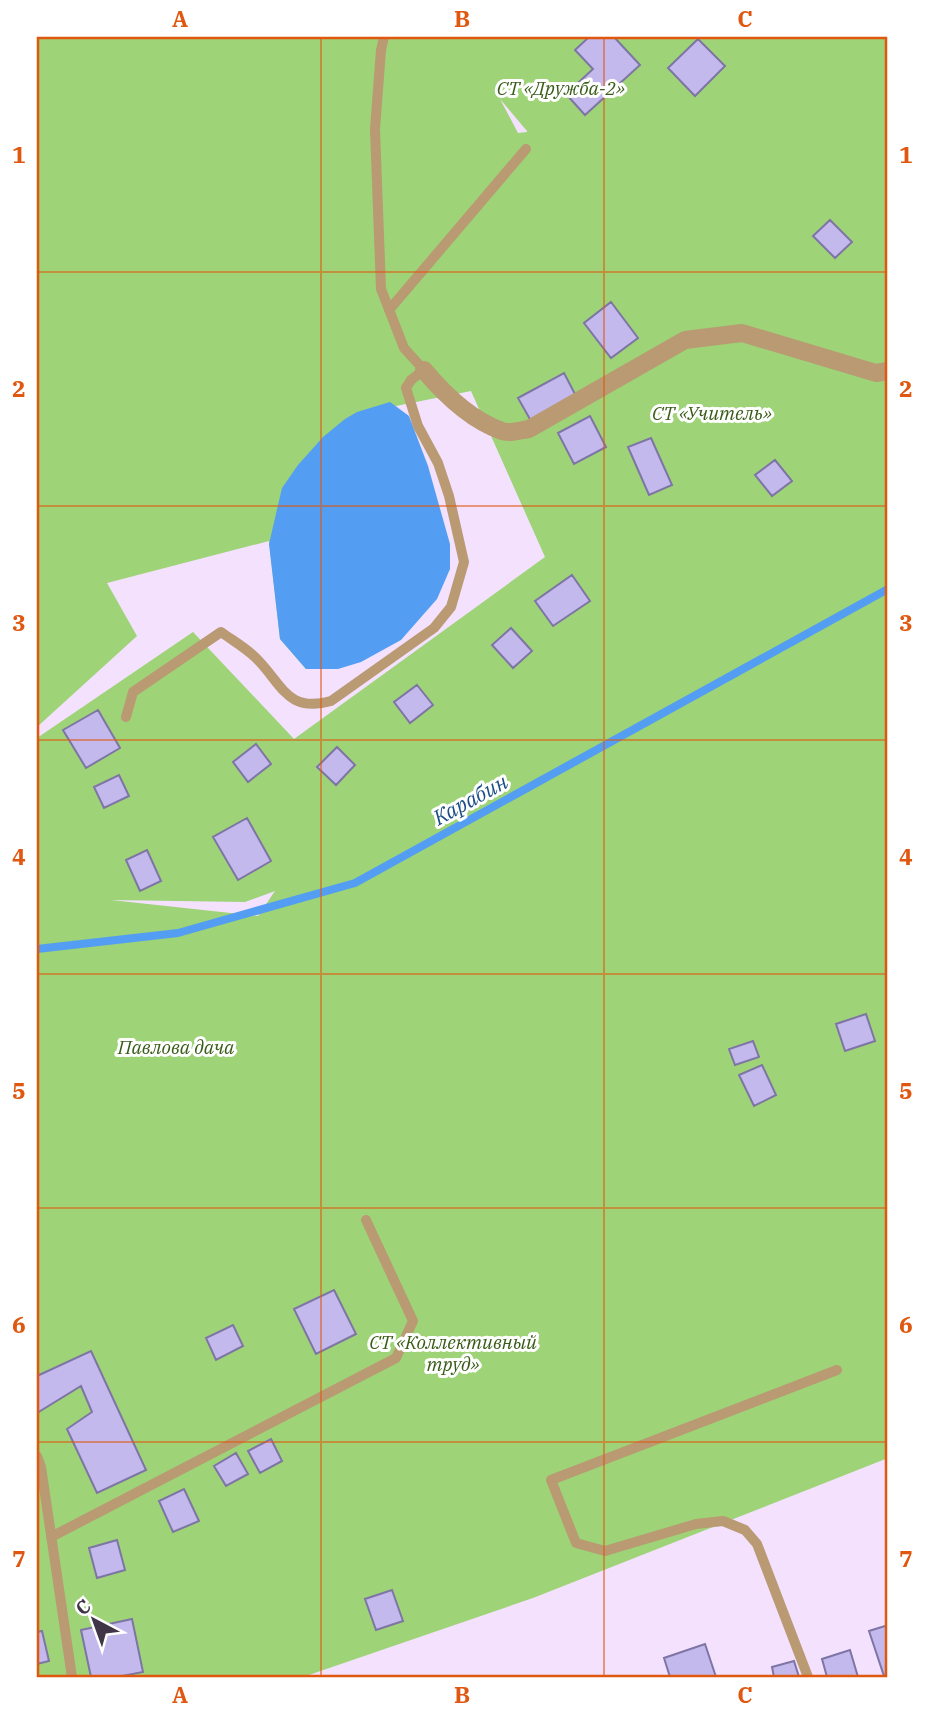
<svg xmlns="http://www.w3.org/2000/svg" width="925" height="1714" font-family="'IBM Plex Serif',serif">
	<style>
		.green { fill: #9ed377; fill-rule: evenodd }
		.water { fill: #539ef2 }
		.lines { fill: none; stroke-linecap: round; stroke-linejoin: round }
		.stream { stroke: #539ef2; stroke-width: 8 }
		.building { fill: #c3b9ed; stroke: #7e75a5; stroke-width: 2 }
		.lane { stroke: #b99a73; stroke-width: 10 }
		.street { stroke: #b99a73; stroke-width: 18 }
		.grid { fill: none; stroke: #e0570f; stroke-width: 2; stroke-opacity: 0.55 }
		.labels { text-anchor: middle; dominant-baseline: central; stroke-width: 6; stroke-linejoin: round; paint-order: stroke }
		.park-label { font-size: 19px; font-style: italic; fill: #385c17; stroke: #fff }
		.water-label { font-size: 21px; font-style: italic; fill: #1c4e85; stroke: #fff }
		.neatline { fill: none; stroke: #e0570f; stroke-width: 2.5 }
		.grid-label { font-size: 23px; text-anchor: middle; font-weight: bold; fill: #e0570f }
	</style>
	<rect width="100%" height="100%" fill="#f3e1fe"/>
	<path class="green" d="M 37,37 L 888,37 L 888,1458 L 533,1598 L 303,1677 L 37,1677 L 37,738 L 193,632 L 294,739 L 545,557 L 471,391 L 376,410 L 306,669 L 280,639 L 269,541 L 107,583 L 137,636 L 37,727 ZM 500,99 L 527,131 L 527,132 L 518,133 ZM 275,891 L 258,916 L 111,900 L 245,902 Z"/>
	<path class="water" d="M 390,402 L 409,416 L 428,466 L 450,544 L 450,569 L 437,599 L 401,640 L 361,662 L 338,669 L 306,669 L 280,639 L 269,544 L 282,488 L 298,465 L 323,437 L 345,419 L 357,412 Z"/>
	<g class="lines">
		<path class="stream" d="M 37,949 L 178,933 L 355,883 L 888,589"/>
	</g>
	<path class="building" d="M 589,37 L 614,37 L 640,65 L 585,115 L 566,94 L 593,69 L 575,50 Z
		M 698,39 L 725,66 L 695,96 L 668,68 Z
		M 830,220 L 852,242 L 835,258 L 813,236 Z
		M 611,302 L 638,338 L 611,358 L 584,323 Z
		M 564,373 L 576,396 L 531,421 L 518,398 Z
		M 590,416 L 606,447 L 574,464 L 558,433 Z
		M 651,438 L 672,485 L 649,495 L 628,447 Z
		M 775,460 L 792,481 L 772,496 L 755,475 Z
		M 572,575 L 590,601 L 553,626 L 535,601 Z
		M 511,628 L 532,651 L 513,668 L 492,645 Z
		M 417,685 L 433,705 L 410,723 L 394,702 Z
		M 98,710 L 120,748 L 86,768 L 63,730 Z
		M 256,744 L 271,764 L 248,782 L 233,762 Z
		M 337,747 L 355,765 L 336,785 L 317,767 Z
		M 119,775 L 129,796 L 104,808 L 94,787 Z
		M 247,818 L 271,861 L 238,880 L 213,837 Z
		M 147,850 L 161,881 L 140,891 L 126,860 Z
		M 866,1014 L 875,1041 L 845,1051 L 836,1024 Z
		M 753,1041 L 759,1057 L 735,1065 L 729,1049 Z
		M 762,1065 L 776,1095 L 754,1106 L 739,1075 Z
		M 334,1290 L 356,1334 L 316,1354 L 294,1309 Z
		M 233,1325 L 243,1346 L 216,1360 L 206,1338 Z
		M 91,1351 L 146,1470 L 97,1493 L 67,1429 L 92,1412 L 81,1386 L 37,1413 L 37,1376 Z
		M 271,1439 L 282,1461 L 260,1473 L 248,1451 Z
		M 236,1453 L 248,1474 L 226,1486 L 214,1466 Z
		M 184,1489 L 199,1521 L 173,1532 L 159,1501 Z
		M 117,1540 L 125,1570 L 97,1578 L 89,1548 Z
		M 392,1590 L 403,1621 L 376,1630 L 365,1599 Z
		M 132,1619 L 143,1672 L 117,1677 L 91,1677 L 81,1630 Z
		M 888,1625 L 888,1675 L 884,1676 L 869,1631 Z
		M 42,1631 L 49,1661 L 37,1664 L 37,1632 Z
		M 705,1644 L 716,1677 L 670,1677 L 664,1658 Z
		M 850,1650 L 858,1677 L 827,1677 L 822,1659 Z
		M 794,1661 L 799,1677 L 774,1677 L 772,1667 Z"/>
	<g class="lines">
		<path class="lane" d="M 389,310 L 526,149
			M 126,717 L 133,692 L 221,632 C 232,640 246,648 256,658 C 283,685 287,713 331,701 L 434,628 L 451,607 L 464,562 L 449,496 L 438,463 L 418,426 L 406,388 L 411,380 L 424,370 L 404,348 L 381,289 L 375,129 L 381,50 L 384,37
			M 37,1456 L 41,1467 L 72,1677
			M 51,1537 L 396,1358 L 413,1321 L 366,1220
			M 808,1677 L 757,1544 L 745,1530 L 723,1521 L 696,1524 L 605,1551 L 576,1543 L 551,1480 L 837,1370"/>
		<path class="street" d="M 424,370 C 444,394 471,420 502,431 C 509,434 521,430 529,429 L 685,340 L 742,333 L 876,373 L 888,371"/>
	</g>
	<path class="grid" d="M 321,37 L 321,1677M 604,37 L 604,1677M 37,272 L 888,272M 37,506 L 888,506M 37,740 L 888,740M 37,974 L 888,974M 37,1208 L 888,1208M 37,1442 L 888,1442"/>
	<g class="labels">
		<g class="park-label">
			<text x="561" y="88">СТ «Дружба-2»</text>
			<text x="712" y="413">СТ «Учитель»</text>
			<text x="176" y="1047">Павлова дача</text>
			<text x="453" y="1342">СТ «Коллективный<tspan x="453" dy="22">труд»</tspan></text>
		</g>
		<g class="water-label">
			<text transform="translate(470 799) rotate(-29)">Карабин</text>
		</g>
	</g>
	<rect width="925" height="1714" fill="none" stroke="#ffffff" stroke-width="77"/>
	<g transform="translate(94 1620) rotate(319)" stroke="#ffffff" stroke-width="5" paint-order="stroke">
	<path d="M0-5L12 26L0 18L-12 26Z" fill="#403447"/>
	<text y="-10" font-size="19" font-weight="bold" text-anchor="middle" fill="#403447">С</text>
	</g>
	<rect x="38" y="38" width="848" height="1638" class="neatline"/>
	<g class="grid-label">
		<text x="180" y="27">A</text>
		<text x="462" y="27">B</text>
		<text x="745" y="27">C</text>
		<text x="19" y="163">1</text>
		<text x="906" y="163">1</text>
		<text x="19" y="397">2</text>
		<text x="906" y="397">2</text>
		<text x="19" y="631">3</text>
		<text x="906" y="631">3</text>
		<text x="19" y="865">4</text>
		<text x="906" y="865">4</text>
		<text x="19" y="1099">5</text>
		<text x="906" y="1099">5</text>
		<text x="19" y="1333">6</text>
		<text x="906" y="1333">6</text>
		<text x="19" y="1567">7</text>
		<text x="906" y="1567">7</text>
		<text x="180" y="1703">A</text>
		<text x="462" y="1703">B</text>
		<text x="745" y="1703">C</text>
	</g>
</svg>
